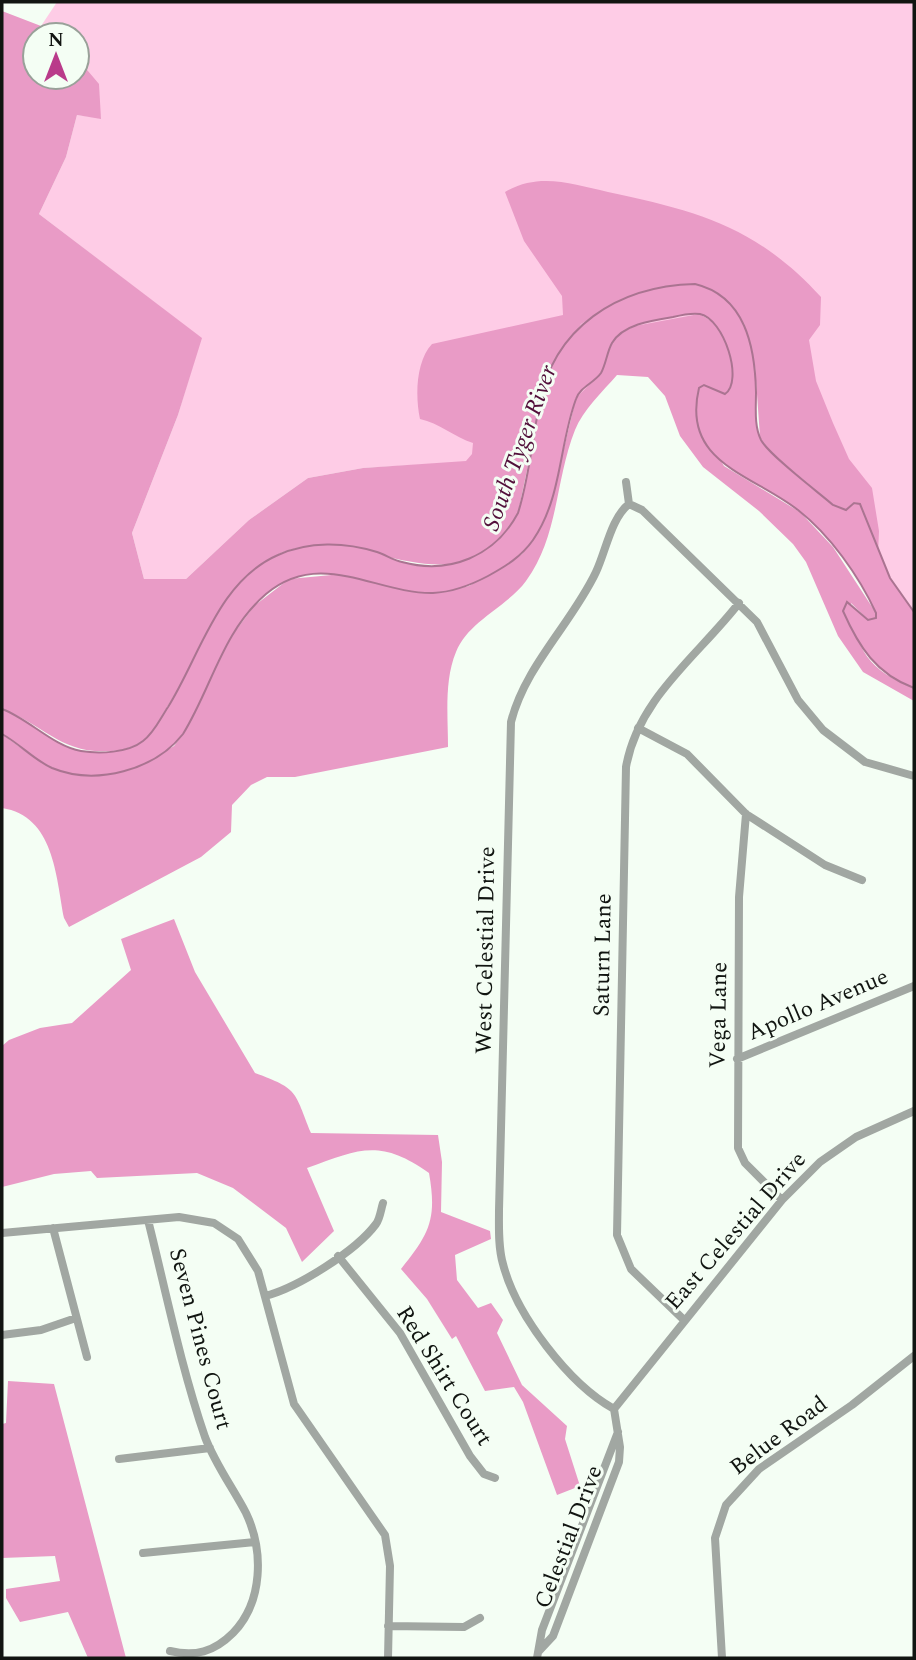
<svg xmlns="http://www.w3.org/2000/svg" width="916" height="1660" font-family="Spectral,serif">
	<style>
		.green { fill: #fecce6 }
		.forest { fill: #e99bc6 }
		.water { fill: #eb9dc8; stroke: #aa7491; stroke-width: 2 }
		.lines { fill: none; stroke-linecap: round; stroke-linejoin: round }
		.street { stroke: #a1a7a2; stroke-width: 8 }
		.labels { text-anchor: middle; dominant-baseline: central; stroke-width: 6; stroke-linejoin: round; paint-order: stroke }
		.street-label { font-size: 23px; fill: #111511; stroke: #f4fef4 }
		.water-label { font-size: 24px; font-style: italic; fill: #520f3a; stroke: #f4fef4 }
	</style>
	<rect width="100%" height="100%" fill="#f4fef4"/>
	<path class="green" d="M 57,2 L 914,2 L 914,612 L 890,578 L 722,295 L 535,436 L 466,462 L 363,468 L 308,478 L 249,520 L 186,579 L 144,579 L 132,533 L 178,415 L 201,338 L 39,214 L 66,157 L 77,115 L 101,118 L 86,66 L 77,58 L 77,35 L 51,35 L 41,26 Z"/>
	<path class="forest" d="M 2,11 L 41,26 L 51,35 L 35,35 L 35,77 L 77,77 L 77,58 L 99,84 L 101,119 L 77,115 L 66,157 L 39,214 L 202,338 L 178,415 L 132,533 L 144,579 L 186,579 L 249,520 L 308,478 L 363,468 L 466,461 L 472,454 L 473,443 C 454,437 439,423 420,419 C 415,396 416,361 432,344 L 563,315 L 562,296 L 524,241 L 505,192 C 539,172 572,184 608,192 C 698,211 757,227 821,297 L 820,325 L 809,340 L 816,381 L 833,423 L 849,459 L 872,488 L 879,531 L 878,554 L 860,504 L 854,502 L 846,510 L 833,505 L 767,451 L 760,437 L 755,366 L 744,323 L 624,298 L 581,324 L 545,384 L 518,513 C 455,630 344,502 262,564 C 252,572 244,588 236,598 C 205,642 179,688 151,734 C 139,745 128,750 112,751 C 61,755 45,725 2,709 Z
		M 699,314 C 707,318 716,323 721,331 C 730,344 739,383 725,394 L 704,385 L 699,388 L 696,419 L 724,466 L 800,512 L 833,547 L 876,613 L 876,618 L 868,620 L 851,603 C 855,649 869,671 914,688 L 914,701 L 863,672 L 838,636 L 806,562 L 793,544 L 759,511 L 703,467 L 680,436 L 665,396 L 648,377 L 617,375 C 603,391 583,410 575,430 C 555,480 559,536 526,581 C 507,607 468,621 456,652 C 444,681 448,716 448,747 L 295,777 L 267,777 L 251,785 L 232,805 L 231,832 L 201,857 L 69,927 L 64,918 C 56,876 54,816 2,808 L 2,734 L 32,756 L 98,775 L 137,767 L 174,746 L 183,734 L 225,645 L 254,606 L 289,579 L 342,574 L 433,593 L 469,586 L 522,554 L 535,537 L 552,498 L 576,398 L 601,373 L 613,341 L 623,332 L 635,326 Z
		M 174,919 L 195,972 L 255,1073 C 299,1089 294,1091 311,1133 L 438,1135 L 442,1162 L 441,1212 L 490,1231 L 491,1239 L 455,1255 L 457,1280 L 478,1308 L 491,1303 L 503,1320 L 497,1333 L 522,1385 L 567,1426 L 565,1439 L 580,1486 L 557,1495 L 523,1402 L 514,1387 L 485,1391 L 456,1336 L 452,1339 L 427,1299 L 401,1269 C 430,1233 437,1219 429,1173 C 380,1138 359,1149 307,1168 L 334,1231 L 302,1262 L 286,1228 L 233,1188 L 197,1173 L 97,1178 L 91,1171 L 54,1174 L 2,1187 L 2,1046 L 9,1040 L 40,1028 L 72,1023 L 131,970 L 121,939 Z
		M 8,1381 L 54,1384 L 126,1658 L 88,1658 L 68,1612 L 20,1622 L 6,1598 L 6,1589 L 60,1581 L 55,1556 L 2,1558 L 2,1424 L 6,1423 Z"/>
	<path class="water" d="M 695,284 C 745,296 755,346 756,392 C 756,408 754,426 761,440 C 769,455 818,492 833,505 L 846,510 L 854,503 L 860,504 L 890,578 L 914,612 L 914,688 C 876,674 859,647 843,611 L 847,602 L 868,620 L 876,618 L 876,613 C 859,576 830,535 798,510 C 752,474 681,463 699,388 L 704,385 L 725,394 C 744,381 724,319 700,314 C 693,313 681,315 673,317 C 654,320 623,324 612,343 C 607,352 606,364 601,373 C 594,383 580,387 576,399 C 559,445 562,498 533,540 C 521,557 506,566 488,576 C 471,585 454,592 433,593 C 376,594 321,548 266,594 C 222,632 212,687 183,734 C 155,770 96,786 52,768 C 34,760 20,744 2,734 L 2,709 C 29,719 53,746 81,751 C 99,754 128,753 143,741 C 154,733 160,719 168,707 C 200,656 218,581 278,555 C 309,541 345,542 377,552 C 386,555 393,560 402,562 C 450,575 495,556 518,513 C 529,478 532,442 539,406 C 553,327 618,286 695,284 Z"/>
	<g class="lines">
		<path class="street" d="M 626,482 L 629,504
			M 629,504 L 642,510 L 757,622 L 798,700 L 823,730 L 865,762 L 914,776
			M 638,728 L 687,754 L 746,814 L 825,865 L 862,880
			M 746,814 L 739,897 L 738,1148 L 745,1163 L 782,1200
			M 737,1059 L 914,986
			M 148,1220 C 166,1292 181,1367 205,1437 C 215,1464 233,1488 246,1513 C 264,1551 263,1602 233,1633 C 214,1652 195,1657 170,1651
			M 53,1228 L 87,1357
			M 2,1233 L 179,1217 L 214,1223 L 238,1239 L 258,1271 L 294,1404 L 385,1535 L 390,1566 L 388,1658
			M 338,1256 L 400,1333 L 470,1456 L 484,1474 L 495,1478
			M 265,1296 C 297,1288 356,1251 376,1224 C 380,1219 381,1209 383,1203
			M 684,1320 L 631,1269 L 617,1235 L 626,767 C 638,698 698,656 739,603
			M 2,1335 L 41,1330 L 76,1318
			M 614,1409 C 569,1384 516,1315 503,1264 C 498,1247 499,1227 499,1210 L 511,722 C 525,666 572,623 596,572 C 606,551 611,518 629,504
			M 614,1409 L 782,1200 L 820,1162 L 856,1137 L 914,1111
			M 119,1459 L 210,1448
			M 143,1553 L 255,1542
			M 388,1626 L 464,1627 L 480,1618
			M 539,1651 L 553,1636 L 619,1462 L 620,1447 L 614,1409
			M 537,1658 L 542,1630 L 618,1432
			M 722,1658 L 715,1538 L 726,1505 L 759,1469 L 852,1405 L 914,1356"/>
	</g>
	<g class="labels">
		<g class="street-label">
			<text transform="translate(486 950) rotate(-89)">West Celestial Drive</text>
			<text transform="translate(603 955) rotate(-89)">Saturn Lane</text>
			<text transform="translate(818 1005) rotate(-23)">Apollo Avenue</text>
			<text transform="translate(719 1015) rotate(-89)">Vega Lane</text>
			<text transform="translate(736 1231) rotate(-49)">East Celestial Drive</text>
			<text transform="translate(200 1339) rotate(75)">Seven Pines Court</text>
			<text transform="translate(444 1376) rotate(58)">Red Shirt Court</text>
			<text transform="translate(779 1436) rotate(-37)">Belue Road</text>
			<text transform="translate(569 1537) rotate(-69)">Celestial Drive</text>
		</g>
		<g class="water-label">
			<text transform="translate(520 448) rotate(-70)">South Tyger River</text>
		</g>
	</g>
	<rect width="916" height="1660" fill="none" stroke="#111511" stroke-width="7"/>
	<g transform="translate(56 56)"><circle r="33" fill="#f4fef4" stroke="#99a199" stroke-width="2"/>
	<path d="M0-5L12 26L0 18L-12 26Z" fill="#b93b8a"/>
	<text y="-10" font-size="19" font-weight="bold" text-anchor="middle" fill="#111511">N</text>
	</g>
</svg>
